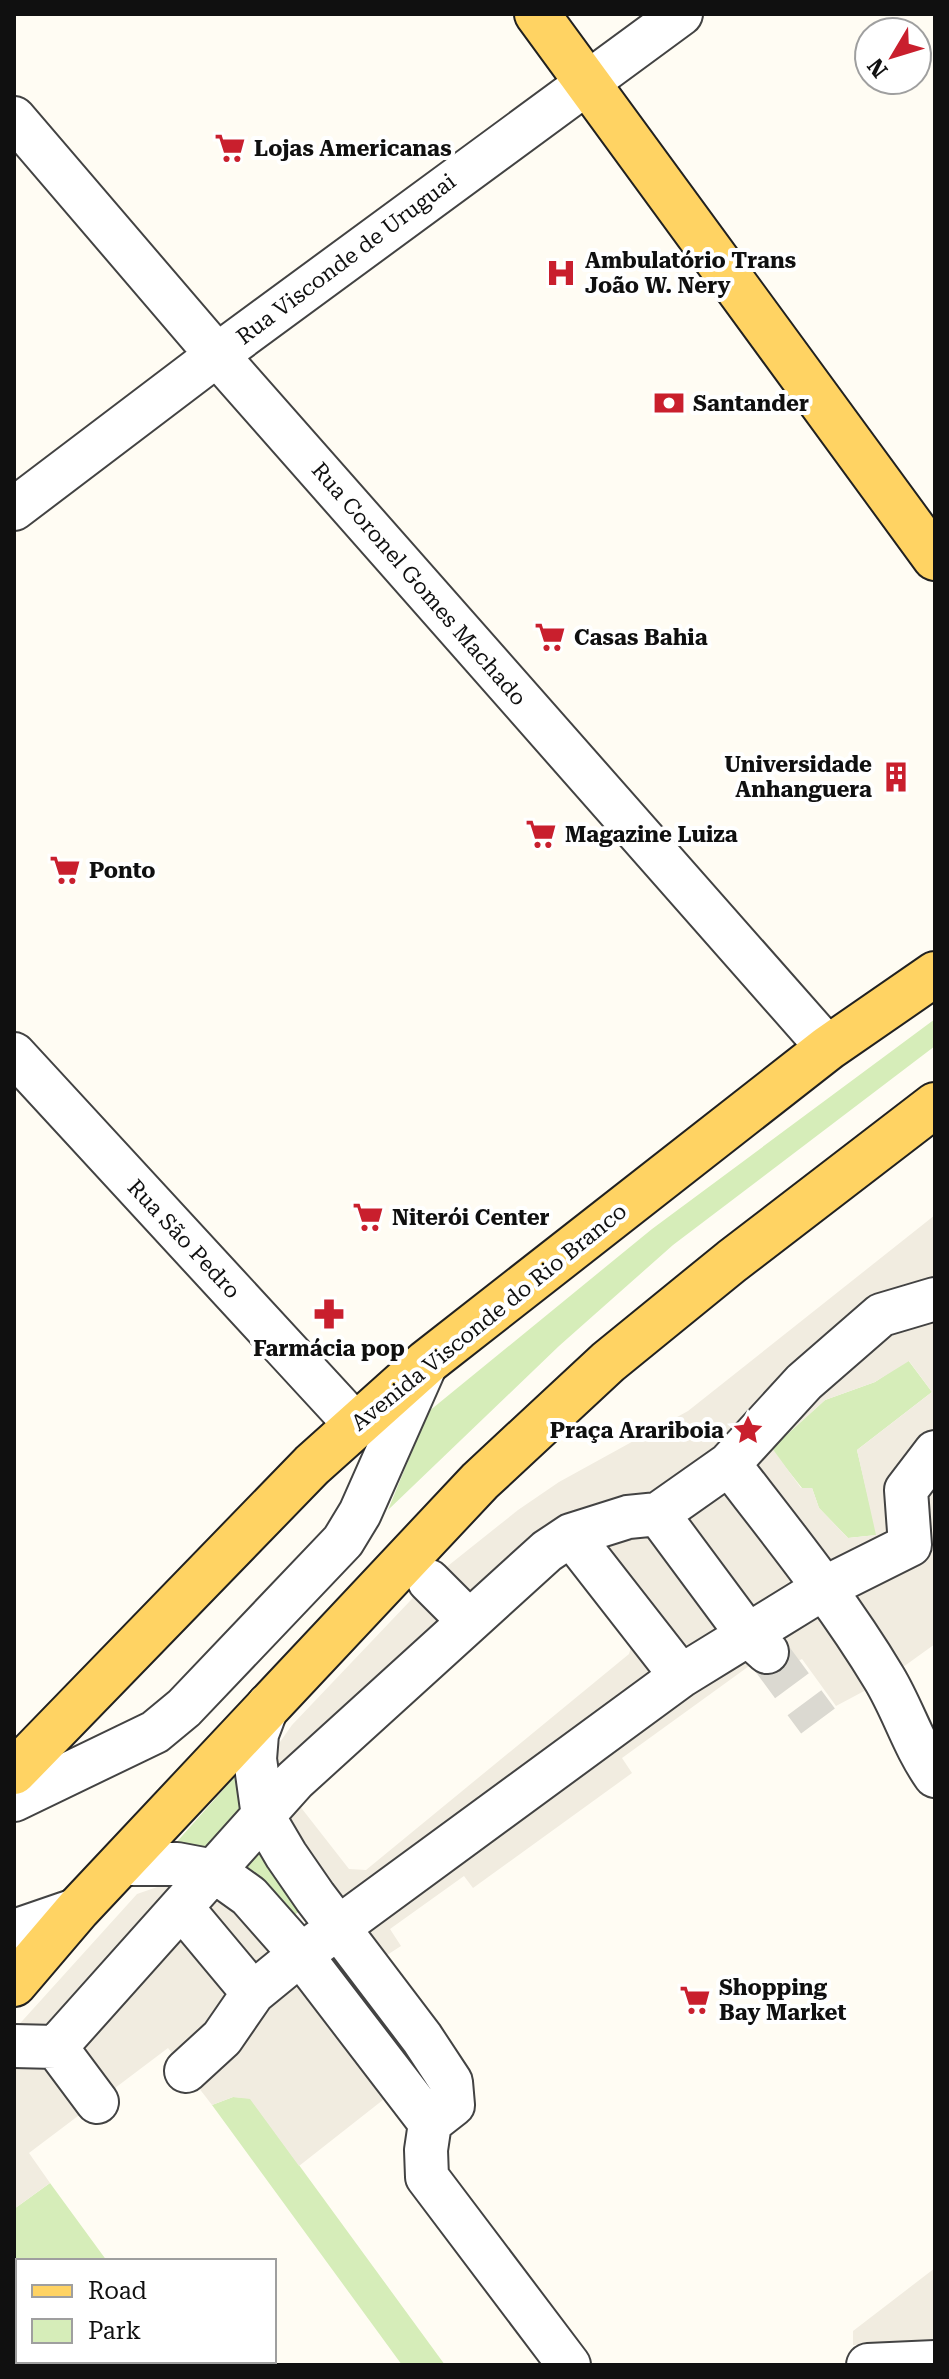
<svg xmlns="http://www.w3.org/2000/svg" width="949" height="2379" font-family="'Roboto Serif',serif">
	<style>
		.green { fill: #d6edb9 }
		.plaza { fill: #f1ece0; fill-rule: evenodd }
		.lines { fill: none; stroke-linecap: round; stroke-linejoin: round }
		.minor-tunnel { stroke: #dbd9d1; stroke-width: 42; stroke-dasharray: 42 21; stroke-linecap: butt }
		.minor-casing { stroke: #434343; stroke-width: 46 }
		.major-casing { stroke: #212121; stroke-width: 48 }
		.minor { stroke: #fff; stroke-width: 42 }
		.major { stroke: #ffd363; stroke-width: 44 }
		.labels { text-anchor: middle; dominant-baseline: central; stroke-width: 8; stroke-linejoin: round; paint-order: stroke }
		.poi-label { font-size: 22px; font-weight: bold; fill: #101010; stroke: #fff; text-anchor: start }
		.street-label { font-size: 22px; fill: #101010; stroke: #fff }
	</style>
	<rect width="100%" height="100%" fill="#fffcf3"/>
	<path class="green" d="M 935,1019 L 935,1046 L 673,1245 L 559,1346 L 388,1510 L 428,1412 L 652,1229 Z
		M 908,1360 L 932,1392 L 857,1450 L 877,1535 L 848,1538 L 819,1508 L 812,1488 L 802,1488 L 771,1449 L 825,1400 L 875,1382 Z
		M 239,1772 L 306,1906 L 292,1917 L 174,1845 Z
		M 233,2097 L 250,2098 L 445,2365 L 402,2365 L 212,2105 Z
		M 50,2183 L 107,2261 L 18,2261 L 18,2361 L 152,2361 L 148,2365 L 14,2365 L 14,2209 Z"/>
	<path class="plaza" d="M 935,1215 L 935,1644 L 885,1680 L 836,1706 L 802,1659 L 792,1664 L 778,1645 L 622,1758 L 632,1773 L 473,1888 L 464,1876 L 390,1929 L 401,1946 L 387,1955 L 370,1946 L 325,1888 L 269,1780 L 273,1752 L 292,1725 L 429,1581 L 518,1510 L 559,1482 L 688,1411 ZM 909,1361 L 932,1392 L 857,1450 L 876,1535 L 848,1538 L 819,1508 L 812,1488 L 801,1488 L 772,1448 L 825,1400 L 875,1382 ZM 559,1564 L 577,1566 L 634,1637 L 629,1654 L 366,1870 L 349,1869 L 299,1805 L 427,1682 L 521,1603 L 529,1588 Z
		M 194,1882 L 252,1923 L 388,2096 L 299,2166 L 250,2099 L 233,2097 L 212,2105 L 168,2048 L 29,2153 L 50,2183 L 14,2209 L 14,2030 L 137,1894 L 166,1884 Z
		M 935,2268 L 935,2342 L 853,2345 L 853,2331 Z"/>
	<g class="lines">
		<path class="minor-tunnel" d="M 767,1652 L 818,1721"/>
		<g class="minor-casing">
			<path id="minor" d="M 14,118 L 217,355 L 828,1048
				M 14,509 L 217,355 L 681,14
				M 14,1054 L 355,1424
				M 729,1464 C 783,1534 839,1603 884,1678 C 903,1709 913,1745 935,1776
				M 658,1514 L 747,1634 L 767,1652
				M 571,1535 L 681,1676
				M 429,1581 L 469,1621
				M 268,1705 L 257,1734 L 255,1759 L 263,1816 L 286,1855 L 315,1897 L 422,2038 L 451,2082 L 453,2105 L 430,2123 L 426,2150 L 427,2177 L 569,2365
				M 14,1800 L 155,1732 L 184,1708 L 343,1541 L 360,1513 L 427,1362
				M 122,1864 L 177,1864 L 214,1871 L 249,1896 L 302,1956 L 430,2123
				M 182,1908 L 253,1993
				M 14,1931 L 78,1909
				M 14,2046 L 56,2047
				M 56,2047 L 295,1780 L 547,1551 L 571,1535 L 628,1517 L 658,1514 L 729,1464 L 804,1382 L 881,1315 L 935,1299
				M 56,2047 L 97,2102
				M 186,2071 L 222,2038 L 253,1993 L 286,1966 L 681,1676 L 824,1588 L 910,1545 L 906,1490 L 935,1452
				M 868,2365 L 935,2362"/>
		</g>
		<g class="major-casing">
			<path id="major" d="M 537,14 L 935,558
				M 14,1772 L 312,1465 L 427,1362 L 828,1048 L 935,974
				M 14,1984 L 78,1909 L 480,1481 L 608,1362 L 732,1261 L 935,1105"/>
		</g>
		<use href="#minor" class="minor"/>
		<use href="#major" class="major"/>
	</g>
	<defs>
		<g id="supermarket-bare" transform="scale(2.4)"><path d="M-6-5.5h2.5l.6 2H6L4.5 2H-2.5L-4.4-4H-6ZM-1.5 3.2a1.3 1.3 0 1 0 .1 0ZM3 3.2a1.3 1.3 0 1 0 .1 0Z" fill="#c91f2d" stroke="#fff" stroke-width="2.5" paint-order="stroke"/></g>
		<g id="hospital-bare" transform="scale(2.4)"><path d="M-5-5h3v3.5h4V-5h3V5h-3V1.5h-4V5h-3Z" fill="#c91f2d" stroke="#fff" stroke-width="2.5" paint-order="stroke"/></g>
		<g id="bank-bare" transform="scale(2.4)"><path d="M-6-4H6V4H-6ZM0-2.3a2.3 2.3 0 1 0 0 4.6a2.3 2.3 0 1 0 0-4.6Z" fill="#c91f2d" stroke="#fff" stroke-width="2.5" paint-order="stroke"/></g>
		<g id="building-bare" transform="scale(2.4)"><path d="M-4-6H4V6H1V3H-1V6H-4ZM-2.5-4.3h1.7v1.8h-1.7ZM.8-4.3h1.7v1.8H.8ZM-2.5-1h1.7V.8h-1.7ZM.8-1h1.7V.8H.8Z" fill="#c91f2d" stroke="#fff" stroke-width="2.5" paint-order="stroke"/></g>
		<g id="pharmacy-bare" transform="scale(2.4)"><path d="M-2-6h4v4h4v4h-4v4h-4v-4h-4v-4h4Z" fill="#c91f2d" stroke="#fff" stroke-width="2.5" paint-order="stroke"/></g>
		<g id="sight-bare" transform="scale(2.4)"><path d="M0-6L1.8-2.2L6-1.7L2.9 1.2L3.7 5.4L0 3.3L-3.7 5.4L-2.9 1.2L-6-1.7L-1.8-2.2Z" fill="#c91f2d" stroke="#fff" stroke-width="2.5" paint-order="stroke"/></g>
	</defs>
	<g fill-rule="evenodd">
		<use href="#supermarket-bare" x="230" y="148"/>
		<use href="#hospital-bare" x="561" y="273"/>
		<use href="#bank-bare" x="669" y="403"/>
		<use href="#supermarket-bare" x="550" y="637"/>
		<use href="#building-bare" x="896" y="777"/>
		<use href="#supermarket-bare" x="541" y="834"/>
		<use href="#supermarket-bare" x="65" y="870"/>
		<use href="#supermarket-bare" x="368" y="1217"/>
		<use href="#pharmacy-bare" x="329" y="1314"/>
		<use href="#sight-bare" x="748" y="1430"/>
		<use href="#supermarket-bare" x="695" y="2000"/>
	</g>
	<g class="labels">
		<g class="poi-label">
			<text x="254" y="148">Lojas Americanas</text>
			<text x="585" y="260">Ambulatório Trans<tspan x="585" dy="25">João W. Nery</tspan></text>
			<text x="693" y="403">Santander</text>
			<text x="574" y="637">Casas Bahia</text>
			<text x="872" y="764" text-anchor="end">Universidade<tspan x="872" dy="25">Anhanguera</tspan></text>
			<text x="565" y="834">Magazine Luiza</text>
			<text x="89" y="870">Ponto</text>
			<text x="392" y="1217">Niterói Center</text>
			<text x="329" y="1348" text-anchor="middle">Farmácia pop</text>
			<text x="724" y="1430" text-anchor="end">Praça Arariboia</text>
			<text x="719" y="1987">Shopping<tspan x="719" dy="25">Bay Market</tspan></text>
		</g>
		<g class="street-label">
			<text transform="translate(346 259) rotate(-37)">Rua Visconde de Uruguai</text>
			<text transform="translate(419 584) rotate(49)">Rua Coronel Gomes Machado</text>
			<text transform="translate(184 1239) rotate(47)">Rua São Pedro</text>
			<text transform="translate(489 1317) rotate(-39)">Avenida Visconde do Rio Branco</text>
		</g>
	</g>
	<rect width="949" height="2379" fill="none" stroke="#101010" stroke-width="32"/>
	<rect x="16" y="2259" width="260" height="104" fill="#ffffff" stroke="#9f9f9f" stroke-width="2"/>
	<rect x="32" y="2285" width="40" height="12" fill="#ffd363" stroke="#9f9f9f" stroke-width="2"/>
	<text x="88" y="2299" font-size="24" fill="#101010">Road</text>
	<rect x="32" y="2319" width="40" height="24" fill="#d6edb9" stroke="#9f9f9f" stroke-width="2"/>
	<text x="88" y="2339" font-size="24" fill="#101010">Park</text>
	<g transform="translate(893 56) rotate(232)"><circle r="38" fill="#ffffff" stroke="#9f9f9f" stroke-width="2"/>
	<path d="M0-6L14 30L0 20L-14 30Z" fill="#c91f2d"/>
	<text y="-12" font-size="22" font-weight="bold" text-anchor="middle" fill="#101010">N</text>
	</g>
</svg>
